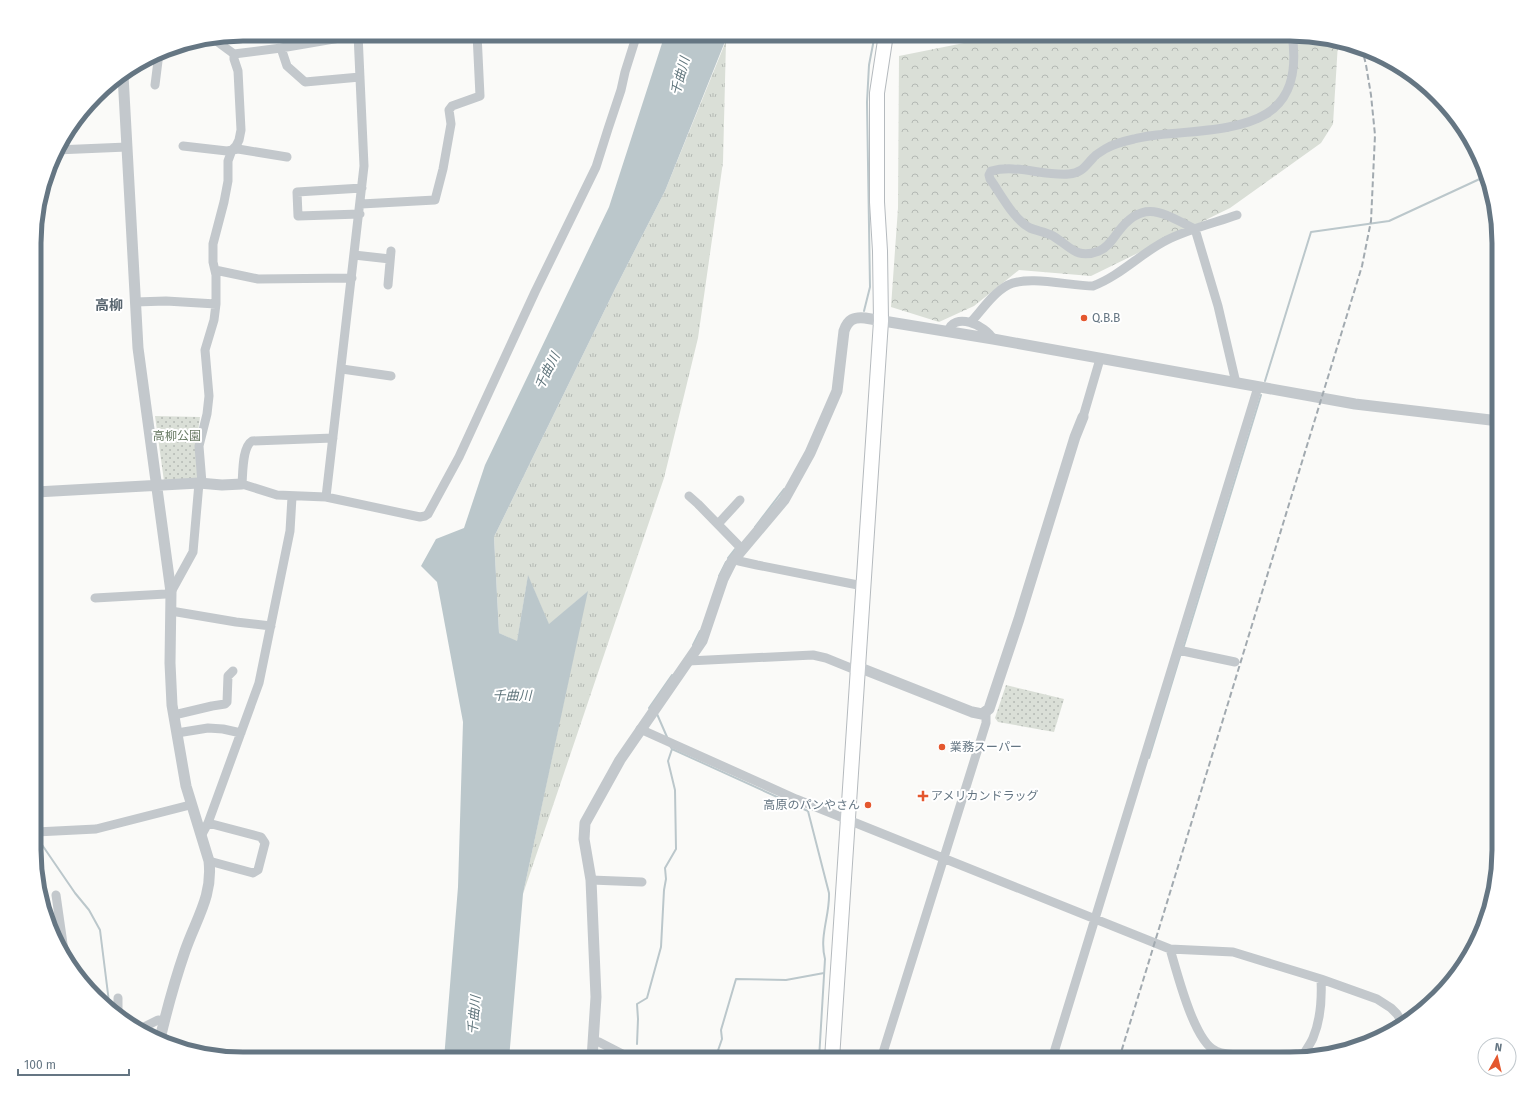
<svg xmlns="http://www.w3.org/2000/svg" width="1533" height="1093" font-family="'Fira Sans','Noto Sans JP',sans-serif">
	<style>
		.grass { fill: url(#grass-tufts) }
		.forest { fill: url(#forest-crowns) }
		.park { fill: url(#park-dots) }
		.water { fill: #bbc7cb }
		.lines { fill: none; stroke-linecap: round; stroke-linejoin: round }
		.stream { stroke: #bbc7cb; stroke-width: 2 }
		.primary-casing { stroke: #b5babe; stroke-width: 16 }
		.minor { stroke: #c3c8cc; stroke-width: 9 }
		.tertiary { stroke: #c3c8cc; stroke-width: 11 }
		.primary { stroke: #fff; stroke-width: 14 }
		.rail { stroke: #a2aab0; stroke-width: 2; stroke-dasharray: 6 3; stroke-linecap: butt }
		.poi-dot { fill: #e4572e; stroke: #fff; stroke-width: 1.5 }
		.labels { text-anchor: middle; dominant-baseline: central; stroke-width: 4; stroke-linejoin: round; paint-order: stroke }
		.poi-label { font-size: 12px; fill: #657683; stroke: #fff; text-anchor: start }
		.park-label { font-size: 12px; fill: #687a64; stroke: #fff }
		.water-label { font-size: 13px; font-style: italic; fill: #60757c; stroke: #fff }
		.quarter-label { font-size: 14px; font-weight: bold; fill: #57646e; stroke: #fff }
		.rim { fill: none; stroke: #657683; stroke-width: 5 }
	</style>
	<defs>
		<pattern id="grass-tufts" width="24" height="20" patternUnits="userSpaceOnUse"><rect width="24" height="20" fill="#dadfd7"/><path d="M3 7l-1-3M5 7V3M7 7l1-3M15 17l-1-3M17 17v-4M19 17l1-3" fill="none" stroke="#b4b9b4"/></pattern>
		<pattern id="forest-crowns" width="20" height="18" patternUnits="userSpaceOnUse"><rect width="20" height="18" fill="#dadfd7"/><path d="M2 6a3 3 0 1 1 6 0M12 15a3 3 0 1 1 6 0" fill="none" stroke="#b4b9b4"/></pattern>
		<pattern id="park-dots" width="8" height="8" patternUnits="userSpaceOnUse"><rect width="8" height="8" fill="#dadfd7"/><path d="M2 2h.1M6 6h.1" fill="none" stroke="#b4b9b4" stroke-width="1.8" stroke-linecap="round"/></pattern>
	</defs>
	<rect width="100%" height="100%" fill="#fafaf8"/>
	<path class="grass" d="M 726,41 L 723,162 L 698,338 L 664,478 L 523,894 L 587,592 L 549,625 L 528,576 L 517,642 L 499,633 L 494,537 L 615,289 L 665,191 Z"/>
	<path class="forest" d="M 1009,34 L 1303,34 L 1338,43 L 1333,124 L 1321,143 L 1230,208 L 1091,276 L 1019,270 L 974,306 L 939,322 L 891,307 L 898,208 L 899,56 Z"/>
	<path class="park" d="M 155,416 L 200,417 L 196,446 L 198,479 L 164,481 Z
		M 1006,685 L 1064,699 L 1054,732 L 998,722 L 995,718 Z"/>
	<path class="water" d="M 665,34 L 728,34 L 665,191 L 615,289 L 494,537 L 499,633 L 517,641 L 528,575 L 549,624 L 588,591 L 523,894 L 509,1059 L 444,1059 L 458,887 L 463,722 L 437,582 L 421,566 L 436,539 L 464,528 L 485,465 L 609,207 Z"/>
	<g class="lines">
		<path class="stream" d="M 864,311 L 870,287 L 867,102 L 869,65 L 875,34
			M 1265,381 L 1311,232 L 1389,221 L 1484,177
			M 755,527 L 784,489
			M 728,558 L 735,549
			M 719,576 L 726,562
			M 693,645 L 700,631
			M 1183,649 L 1261,395
			M 650,709 L 649,708 L 672,675
			M 657,714 L 667,737
			M 670,746 L 672,749 L 808,811 L 829,893 C 830,915 819,936 825,959 L 819,1059
			M 1149,758 L 1181,653
			M 36,836 L 75,893 L 89,910 L 100,930 L 110,1010
			M 637,1044 L 638,1019 L 637,1004 L 647,998 L 661,947 L 664,890 L 666,879 L 665,868 L 676,849 L 675,790 L 668,761 L 672,749
			M 715,1059 L 722,1039 L 721,1030 L 736,979 L 786,980 L 824,973"/>
		<g class="primary-casing">
			<path id="primary" d="M 832,1059 L 881,321 L 880,251 L 877,202 L 877,93 L 886,34"/>
		</g>
		<path class="minor" d="M 281,48 L 287,66 L 305,82 L 360,77
			M 234,54 L 281,48 L 363,34
			M 155,85 L 159,53
			M 183,146 L 227,151 L 238,149 L 287,157
			M 56,150 L 127,147
			M 361,204 L 435,200 L 443,169 L 451,124 L 449,110 L 452,106 L 480,96 L 477,34
			M 360,214 L 298,216 L 297,192 L 362,188
			M 354,255 L 390,259
			M 215,270 L 258,279 L 352,278
			M 388,285 L 391,251
			M 135,302 L 166,301 L 216,304
			M 971,322 C 982,310 993,293 1008,285 C 1028,275 1070,286 1093,286 C 1120,276 1141,253 1167,240 C 1189,229 1214,223 1237,215
			M 948,332 C 953,311 986,325 993,339
			M 342,369 L 391,376
			M 1236,383 L 1218,306 L 1195,229 C 1164,214 1144,197 1118,232 C 1113,239 1108,247 1099,251 C 1076,260 1070,246 1053,236 C 1046,232 1037,231 1030,228 C 1013,219 1001,194 990,179 L 989,175 L 991,171 C 1017,164 1042,176 1069,174 C 1082,173 1085,166 1093,158 C 1096,154 1101,152 1105,149 C 1113,144 1125,141 1134,139 C 1148,135 1165,134 1179,133 C 1248,127 1305,121 1292,34
			M 1083,417 L 1100,359
			M 333,438 L 252,441 C 242,447 243,473 242,484 L 277,495 L 326,497 L 420,517 L 425,516 L 428,514 L 459,457 L 535,292 L 596,167 L 608,129 L 621,90 L 625,72 L 637,34
			M 202,483 L 199,446 L 207,414 L 209,396 L 205,350 L 214,320 L 216,304 L 216,275 L 213,262 L 213,244 L 224,202 L 228,181 L 228,161 L 232,150 L 236,146 L 239,140 L 241,130 L 238,71 L 234,59 L 234,54 L 215,40
			M 689,496 L 698,504 L 742,549
			M 326,497 L 364,166 L 358,34
			M 718,524 L 740,500
			M 735,557 L 739,561 L 757,565 L 863,586
			M 95,598 L 166,594 L 171,592 L 193,552 L 199,483
			M 171,611 L 236,622 L 271,626
			M 1178,650 L 1235,662
			M 688,661 L 813,655 L 826,658 L 858,671
			M 174,715 L 212,706 L 225,704 L 227,702 L 228,676 L 233,671
			M 640,729 L 796,799 L 1170,949 L 1233,952 L 1321,979 L 1377,999 L 1391,1008 L 1397,1014 L 1403,1024
			M 177,733 L 208,728 L 223,729 L 241,733
			M 208,823 L 261,837 L 265,843 L 258,870 L 253,873 L 209,861
			M 36,832 L 96,829 L 190,805
			M 201,836 L 208,823 L 259,683 L 290,531 L 292,497
			M 591,880 L 642,882
			M 56,895 L 65,958
			M 1170,949 C 1177,972 1194,1042 1216,1051 C 1232,1058 1277,1054 1296,1054 L 1302,1057
			M 118,998 L 118,1017
			M 140,1029 L 158,1020 L 164,1021
			M 593,1041 L 599,1042 L 632,1059
			M 1302,1057 C 1305,1051 1310,1045 1313,1038 C 1321,1019 1322,999 1321,979
			M 881,1059 L 986,723 L 986,713
			M 1052,1059 L 1258,387"/>
		<path class="tertiary" d="M 123,75 L 138,348 L 171,592 L 170,663 L 172,705 L 186,786 L 209,861 C 213,896 196,919 185,951 C 175,980 167,1009 160,1039
			M 36,492 L 199,483 L 222,485 L 242,484
			M 858,667 L 972,712 L 982,714 L 989,709 L 1019,619 L 1075,437 L 1083,417
			M 592,1059 L 596,997 L 591,880 L 584,839 L 585,823 L 620,760 L 702,641 L 723,579 L 731,563 L 784,500 L 810,453 L 837,391 L 844,331 C 848,319 854,317 865,318 L 993,339 L 1355,404 L 1499,421"/>
		<use href="#primary" class="primary"/>
		<path class="rail" d="M 1119,1059 L 1362,266 L 1371,221 L 1375,135 L 1371,95 L 1366,65 L 1362,48"/>
	</g>
	<g class="poi-dot">
		<circle cx="1084" cy="318" r="4"/>
		<circle cx="942" cy="747" r="4"/>
		<path d="M921 790h4v4h4v4h-4v4h-4v-4h-4v-4h4z"/>
		<circle cx="868" cy="805" r="4"/>
	</g>
	<g class="labels">
		<g class="poi-label">
			<text x="1092" y="318">Q.B.B</text>
			<text x="950" y="747">業務スーパー</text>
			<text x="931" y="796">アメリカンドラッグ</text>
			<text x="860" y="805" text-anchor="end">高原のパンやさん</text>
		</g>
		<g class="park-label">
			<text x="177" y="436">高柳公園</text>
		</g>
		<g class="water-label">
			<text transform="translate(680 76) rotate(-75)">千曲川</text>
			<text transform="translate(547 371) rotate(-63)">千曲川</text>
			<text x="512" y="695">千曲川</text>
			<text transform="translate(474 1015) rotate(-85)">千曲川</text>
		</g>
		<g class="quarter-label">
			<text x="109" y="305">高柳</text>
		</g>
	</g>
	<path d="M0 0H1533V1093H0ZM243 41H1290A202 202 0 0 1 1492 243V850A202 202 0 0 1 1290 1052H243A202 202 0 0 1 41 850V243A202 202 0 0 1 243 41Z" fill="#fff" fill-rule="evenodd"/>
	<path class="rim" d="M243 41H1290A202 202 0 0 1 1492 243V850A202 202 0 0 1 1290 1052H243A202 202 0 0 1 41 850V243A202 202 0 0 1 243 41Z"/>
	<g transform="translate(1497 1057) rotate(8)"><circle r="19" fill="#ffffff" stroke="#c1c8cd"/>
	<path d="M0-3L7 15L0 10L-7 15Z" fill="#e4572e"/>
	<text y="-6" font-size="11" font-weight="bold" text-anchor="middle" fill="#657683">N</text>
	</g>
	<path d="M18 1069v6h111v-6" fill="none" stroke="#657683" stroke-width="2"/>
	<text x="24" y="1069" font-size="12" fill="#657683" stroke="#ffffff" stroke-width="3" paint-order="stroke">100 m</text>
</svg>
